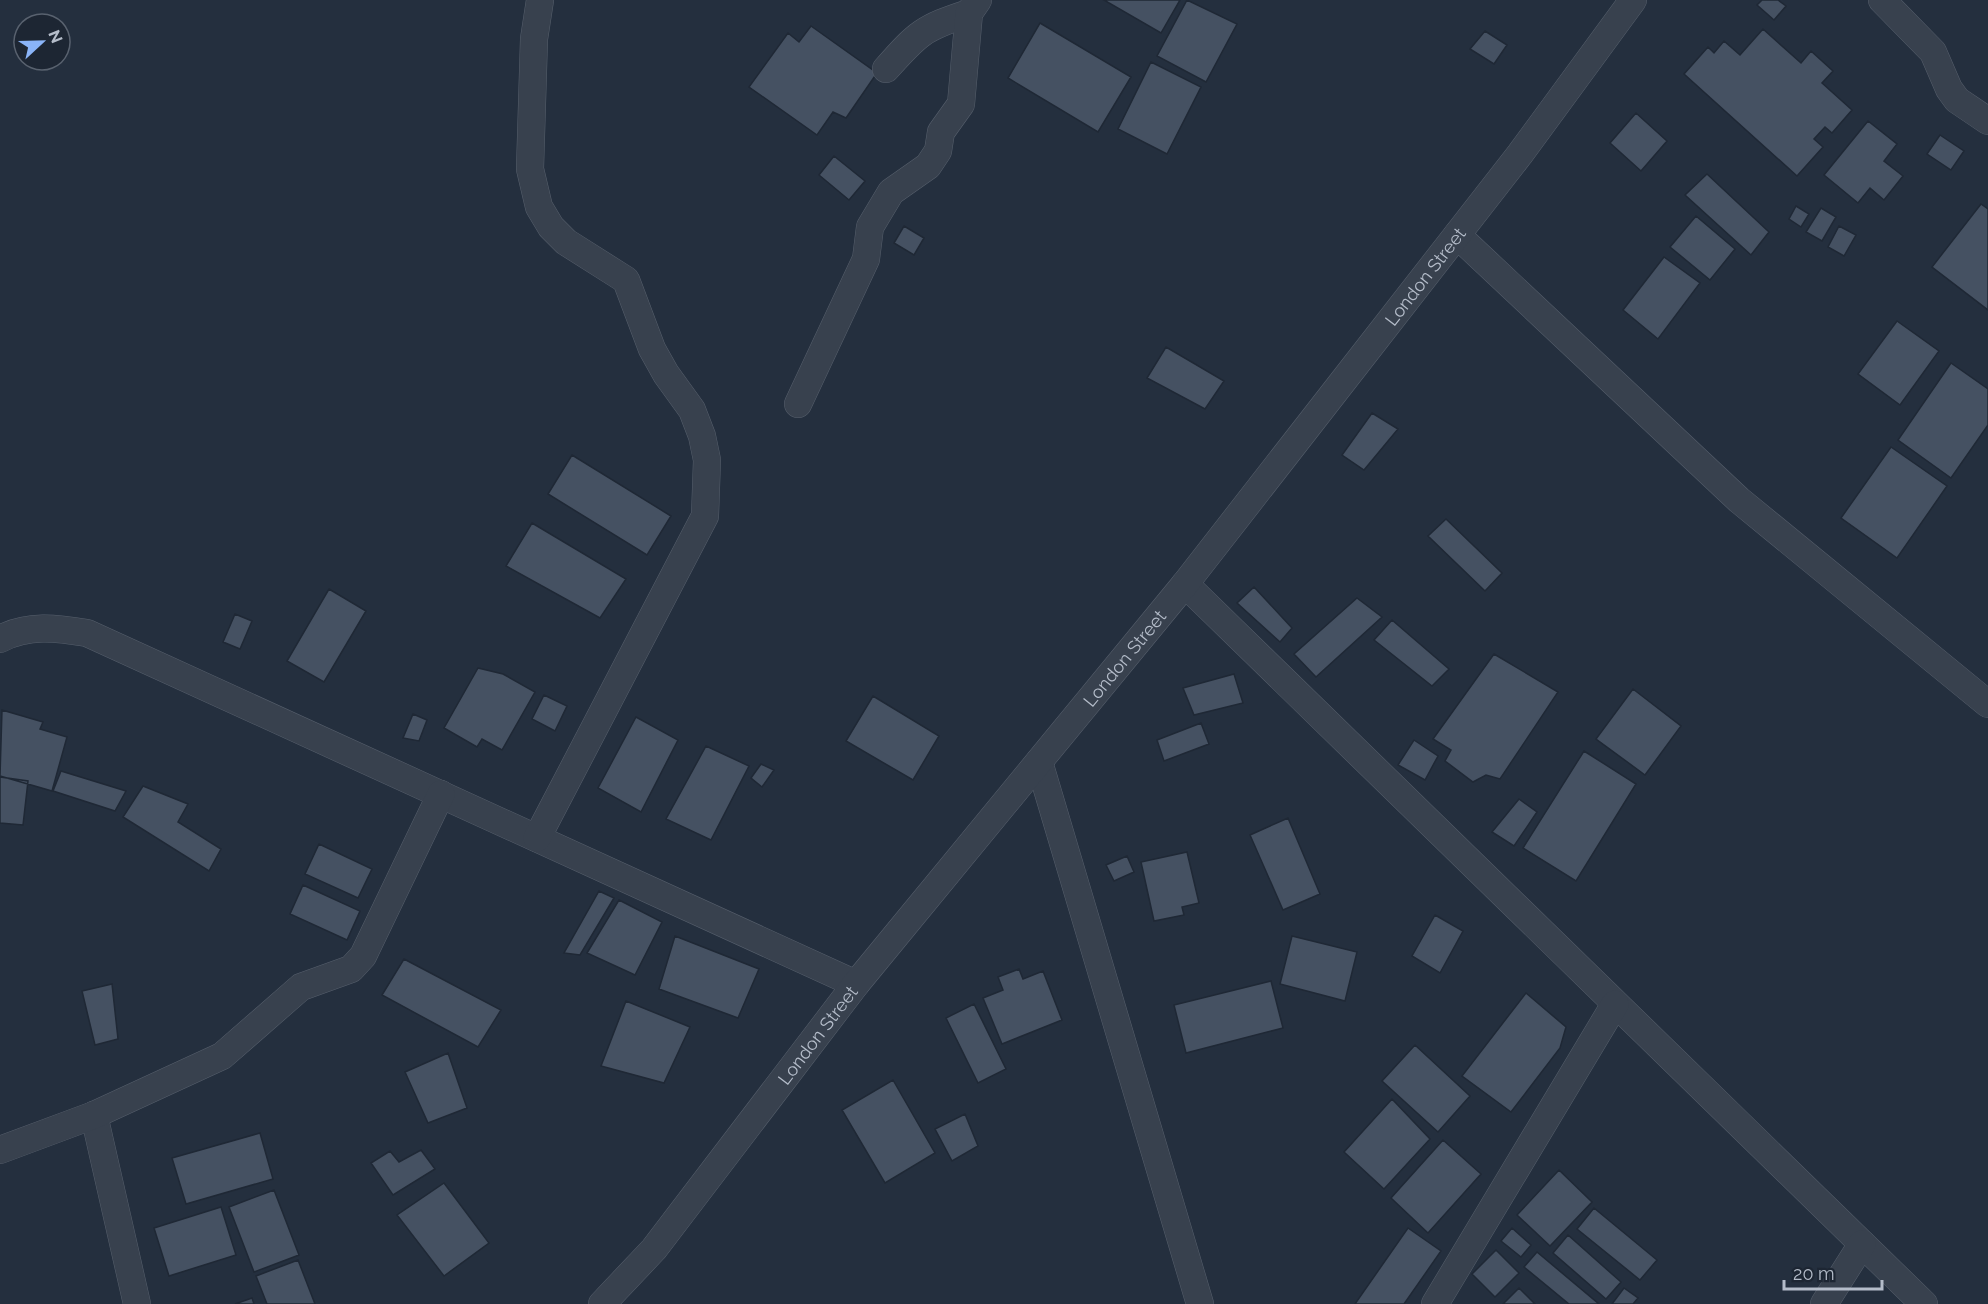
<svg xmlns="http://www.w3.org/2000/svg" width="1988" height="1304" font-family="Raleway,sans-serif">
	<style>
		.building { fill: #455162; stroke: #1f2835; stroke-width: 1.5 }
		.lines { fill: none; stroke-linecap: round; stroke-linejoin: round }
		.minor-casing { stroke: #565f6c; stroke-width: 28 }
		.minor { stroke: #38414e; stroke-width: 27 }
		.labels { text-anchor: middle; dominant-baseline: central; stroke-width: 6; stroke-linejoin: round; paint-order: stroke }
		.street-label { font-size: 18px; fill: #b4bcc9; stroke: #1d2633 }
	</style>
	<rect width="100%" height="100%" fill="#242f3e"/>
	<path class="building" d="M 1104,0 L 1180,0 L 1161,33 Z
		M 1187,0 L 1237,24 L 1206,82 L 1157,56 Z
		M 1762,0 L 1778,0 L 1786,6 L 1774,20 L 1757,5 Z
		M 1040,23 L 1131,77 L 1098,132 L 1008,78 Z
		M 811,26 L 877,73 L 846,118 L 833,112 L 817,135 L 749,87 L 788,33 L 799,42 Z
		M 1763,29 L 1801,63 L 1811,51 L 1833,71 L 1822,83 L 1852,110 L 1832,133 L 1825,127 L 1814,139 L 1823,147 L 1797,176 L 1684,74 L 1708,47 L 1714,53 L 1724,41 L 1740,55 Z
		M 1485,31 L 1507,45 L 1494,64 L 1470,49 Z
		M 1151,62 L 1201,87 L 1167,154 L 1118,129 Z
		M 1636,113 L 1667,141 L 1641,171 L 1610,143 Z
		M 1868,121 L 1897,144 L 1884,161 L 1903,176 L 1884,200 L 1870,188 L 1858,203 L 1824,175 Z
		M 1940,135 L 1964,151 L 1951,170 L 1927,154 Z
		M 834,156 L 865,181 L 849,200 L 819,175 Z
		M 1707,174 L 1769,232 L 1751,255 L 1685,195 Z
		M 1981,204 L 1988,209 L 1988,310 L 1932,267 Z
		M 1796,206 L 1809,214 L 1801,227 L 1789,219 Z
		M 1821,208 L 1836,217 L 1822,241 L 1806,232 Z
		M 1696,216 L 1735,249 L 1710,280 L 1670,247 Z
		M 904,226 L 924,238 L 914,255 L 894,243 Z
		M 1839,226 L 1856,235 L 1844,256 L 1828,247 Z
		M 1664,257 L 1700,283 L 1658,339 L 1623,310 Z
		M 1897,321 L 1939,351 L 1900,405 L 1858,374 Z
		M 1166,347 L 1224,381 L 1205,409 L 1147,378 Z
		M 1951,363 L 1988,389 L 1988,425 L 1951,478 L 1898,440 Z
		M 1372,413 L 1398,429 L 1364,470 L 1342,455 Z
		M 1891,447 L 1947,486 L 1897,558 L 1841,518 Z
		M 572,455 L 671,516 L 647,555 L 548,494 Z
		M 1446,519 L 1502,573 L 1485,591 L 1428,536 Z
		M 532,523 L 626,579 L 600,618 L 506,566 Z
		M 1254,587 L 1292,628 L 1280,642 L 1237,603 Z
		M 329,589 L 366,611 L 324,682 L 287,661 Z
		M 1357,598 L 1382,617 L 1316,677 L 1294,654 Z
		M 235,614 L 252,621 L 240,649 L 223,642 Z
		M 1392,620 L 1449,669 L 1432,686 L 1374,640 Z
		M 1494,654 L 1558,692 L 1500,779 L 1486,775 L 1473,782 L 1445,761 L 1451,750 L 1433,739 Z
		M 478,668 L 503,674 L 535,692 L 502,750 L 482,739 L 477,747 L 444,728 Z
		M 1234,674 L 1243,703 L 1194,715 L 1183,688 Z
		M 1633,689 L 1681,726 L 1645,775 L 1596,739 Z
		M 544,695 L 567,706 L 555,731 L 532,719 Z
		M 873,696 L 939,736 L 913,780 L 846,741 Z
		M 2,710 L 43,722 L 40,729 L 67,737 L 52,791 L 0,776 Z
		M 413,714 L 427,720 L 419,741 L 403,738 Z
		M 636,717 L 678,740 L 641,812 L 598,788 Z
		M 1201,723 L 1209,744 L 1164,761 L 1157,740 Z
		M 1414,740 L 1438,756 L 1425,780 L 1398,765 Z
		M 706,746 L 749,766 L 711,840 L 666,819 Z
		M 1584,751 L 1636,784 L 1576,881 L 1523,848 Z
		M 761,764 L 774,770 L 762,787 L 751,778 Z
		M 61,771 L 126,791 L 115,811 L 53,791 Z
		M 0,777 L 28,781 L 23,825 L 0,823 Z
		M 143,786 L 188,804 L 178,822 L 221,849 L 209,871 L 123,817 Z
		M 1519,799 L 1537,812 L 1514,846 L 1492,832 Z
		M 1288,818 L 1320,894 L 1283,910 L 1250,835 Z
		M 319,844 L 372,869 L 358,898 L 305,874 Z
		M 1187,852 L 1199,903 L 1182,907 L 1184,915 L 1154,921 L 1141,862 Z
		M 1127,856 L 1134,872 L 1114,881 L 1106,865 Z
		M 303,885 L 360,911 L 347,940 L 290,914 Z
		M 599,891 L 614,898 L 580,955 L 564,953 Z
		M 619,900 L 662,922 L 635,975 L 587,953 Z
		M 1435,915 L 1463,931 L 1440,973 L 1412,956 Z
		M 675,936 L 759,969 L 738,1018 L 659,989 Z
		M 1292,936 L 1357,952 L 1345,1001 L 1280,984 Z
		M 404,959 L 501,1010 L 478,1047 L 382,995 Z
		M 1019,969 L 1023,979 L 1043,971 L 1062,1020 L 1002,1044 L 983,998 L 1003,990 L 998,977 Z
		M 1271,981 L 1283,1028 L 1186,1053 L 1174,1005 Z
		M 112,984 L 118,1039 L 95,1045 L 82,991 Z
		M 1526,993 L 1566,1027 L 1560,1048 L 1511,1112 L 1462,1076 Z
		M 626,1001 L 690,1027 L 664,1083 L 601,1066 Z
		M 974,1004 L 1006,1069 L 978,1083 L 946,1018 Z
		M 1415,1045 L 1470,1096 L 1438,1132 L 1382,1081 Z
		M 448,1053 L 467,1108 L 428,1123 L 405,1072 Z
		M 893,1080 L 935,1153 L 885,1183 L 842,1110 Z
		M 1392,1099 L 1430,1139 L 1384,1189 L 1344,1152 Z
		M 965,1114 L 978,1146 L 952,1161 L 935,1129 Z
		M 260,1133 L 273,1179 L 186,1204 L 172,1158 Z
		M 1443,1140 L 1481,1174 L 1428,1233 L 1391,1198 Z
		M 421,1150 L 435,1169 L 393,1195 L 371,1163 L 390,1151 L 399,1162 Z
		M 1559,1170 L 1592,1202 L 1550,1246 L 1517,1215 Z
		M 444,1183 L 489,1243 L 444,1276 L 397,1215 Z
		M 274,1190 L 299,1255 L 254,1272 L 229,1207 Z
		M 221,1207 L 236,1255 L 169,1276 L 154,1228 Z
		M 1594,1208 L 1657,1260 L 1640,1280 L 1577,1229 Z
		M 1408,1228 L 1441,1251 L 1404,1304 L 1355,1304 Z
		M 1512,1228 L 1531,1245 L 1521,1257 L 1501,1241 Z
		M 1568,1235 L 1621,1282 L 1606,1299 L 1553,1253 Z
		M 1496,1250 L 1519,1273 L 1495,1297 L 1472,1274 Z
		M 1537,1252 L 1599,1304 L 1569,1304 L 1524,1267 Z
		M 298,1260 L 315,1304 L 267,1304 L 256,1276 Z
		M 1519,1288 L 1535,1304 L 1503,1304 Z
		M 1624,1288 L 1638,1298 L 1633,1304 L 1612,1304 Z
		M 252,1298 L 254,1304 L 235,1304 Z"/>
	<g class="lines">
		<g class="minor-casing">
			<g id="minor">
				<path d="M 1882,0 L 1933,52 L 1949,89 L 1957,100 L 1988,121"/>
				<path d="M 886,69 C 918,33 923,28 969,13"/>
				<path d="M 1457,235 L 1739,500 L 1988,704"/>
				<path d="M 798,404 L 866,259 L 870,227 L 891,192 L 928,166 L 938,151 L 941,132 L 961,104 L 969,13 L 978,0"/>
				<path d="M 1185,584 L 1924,1304"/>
				<path d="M 0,639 C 28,624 57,628 87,633 L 856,984"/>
				<path d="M 1039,762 L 1200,1304"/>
				<path d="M 537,838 L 705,516 L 707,460 L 702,436 L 692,410 L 666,374 L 652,349 L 626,280 L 566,242 L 551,227 L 539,207 L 530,169 L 534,39 L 540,0"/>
				<path d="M 94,1115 L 137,1304"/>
				<path d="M 0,1150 L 94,1115 L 222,1056 L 301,987 L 351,969 L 363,956 L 441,794"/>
				<path id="s1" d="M 602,1304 L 654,1249 L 856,984 L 1185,584 L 1520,154 L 1633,0"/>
				<path d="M 1435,1304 L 1615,1004"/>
				<path d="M 1824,1304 L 1862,1244"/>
			</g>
		</g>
		<use href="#minor" class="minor"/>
	</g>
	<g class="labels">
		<g class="street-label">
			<text stroke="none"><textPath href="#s1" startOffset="1317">London Street</textPath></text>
			<text stroke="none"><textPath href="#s1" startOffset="831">London Street</textPath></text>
			<text stroke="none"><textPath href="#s1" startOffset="345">London Street</textPath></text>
		</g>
	</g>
	<g transform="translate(42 42) rotate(68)"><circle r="28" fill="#1d2633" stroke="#59626f" stroke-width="1.5"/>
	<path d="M0-4.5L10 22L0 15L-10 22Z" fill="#8ab4f8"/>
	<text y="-9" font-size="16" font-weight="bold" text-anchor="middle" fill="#b4bcc9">N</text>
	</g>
	<path d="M1784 1280v9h98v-9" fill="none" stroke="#b4bcc9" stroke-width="3"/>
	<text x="1793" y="1280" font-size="18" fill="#b4bcc9" stroke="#1d2633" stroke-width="4.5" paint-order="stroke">20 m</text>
</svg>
